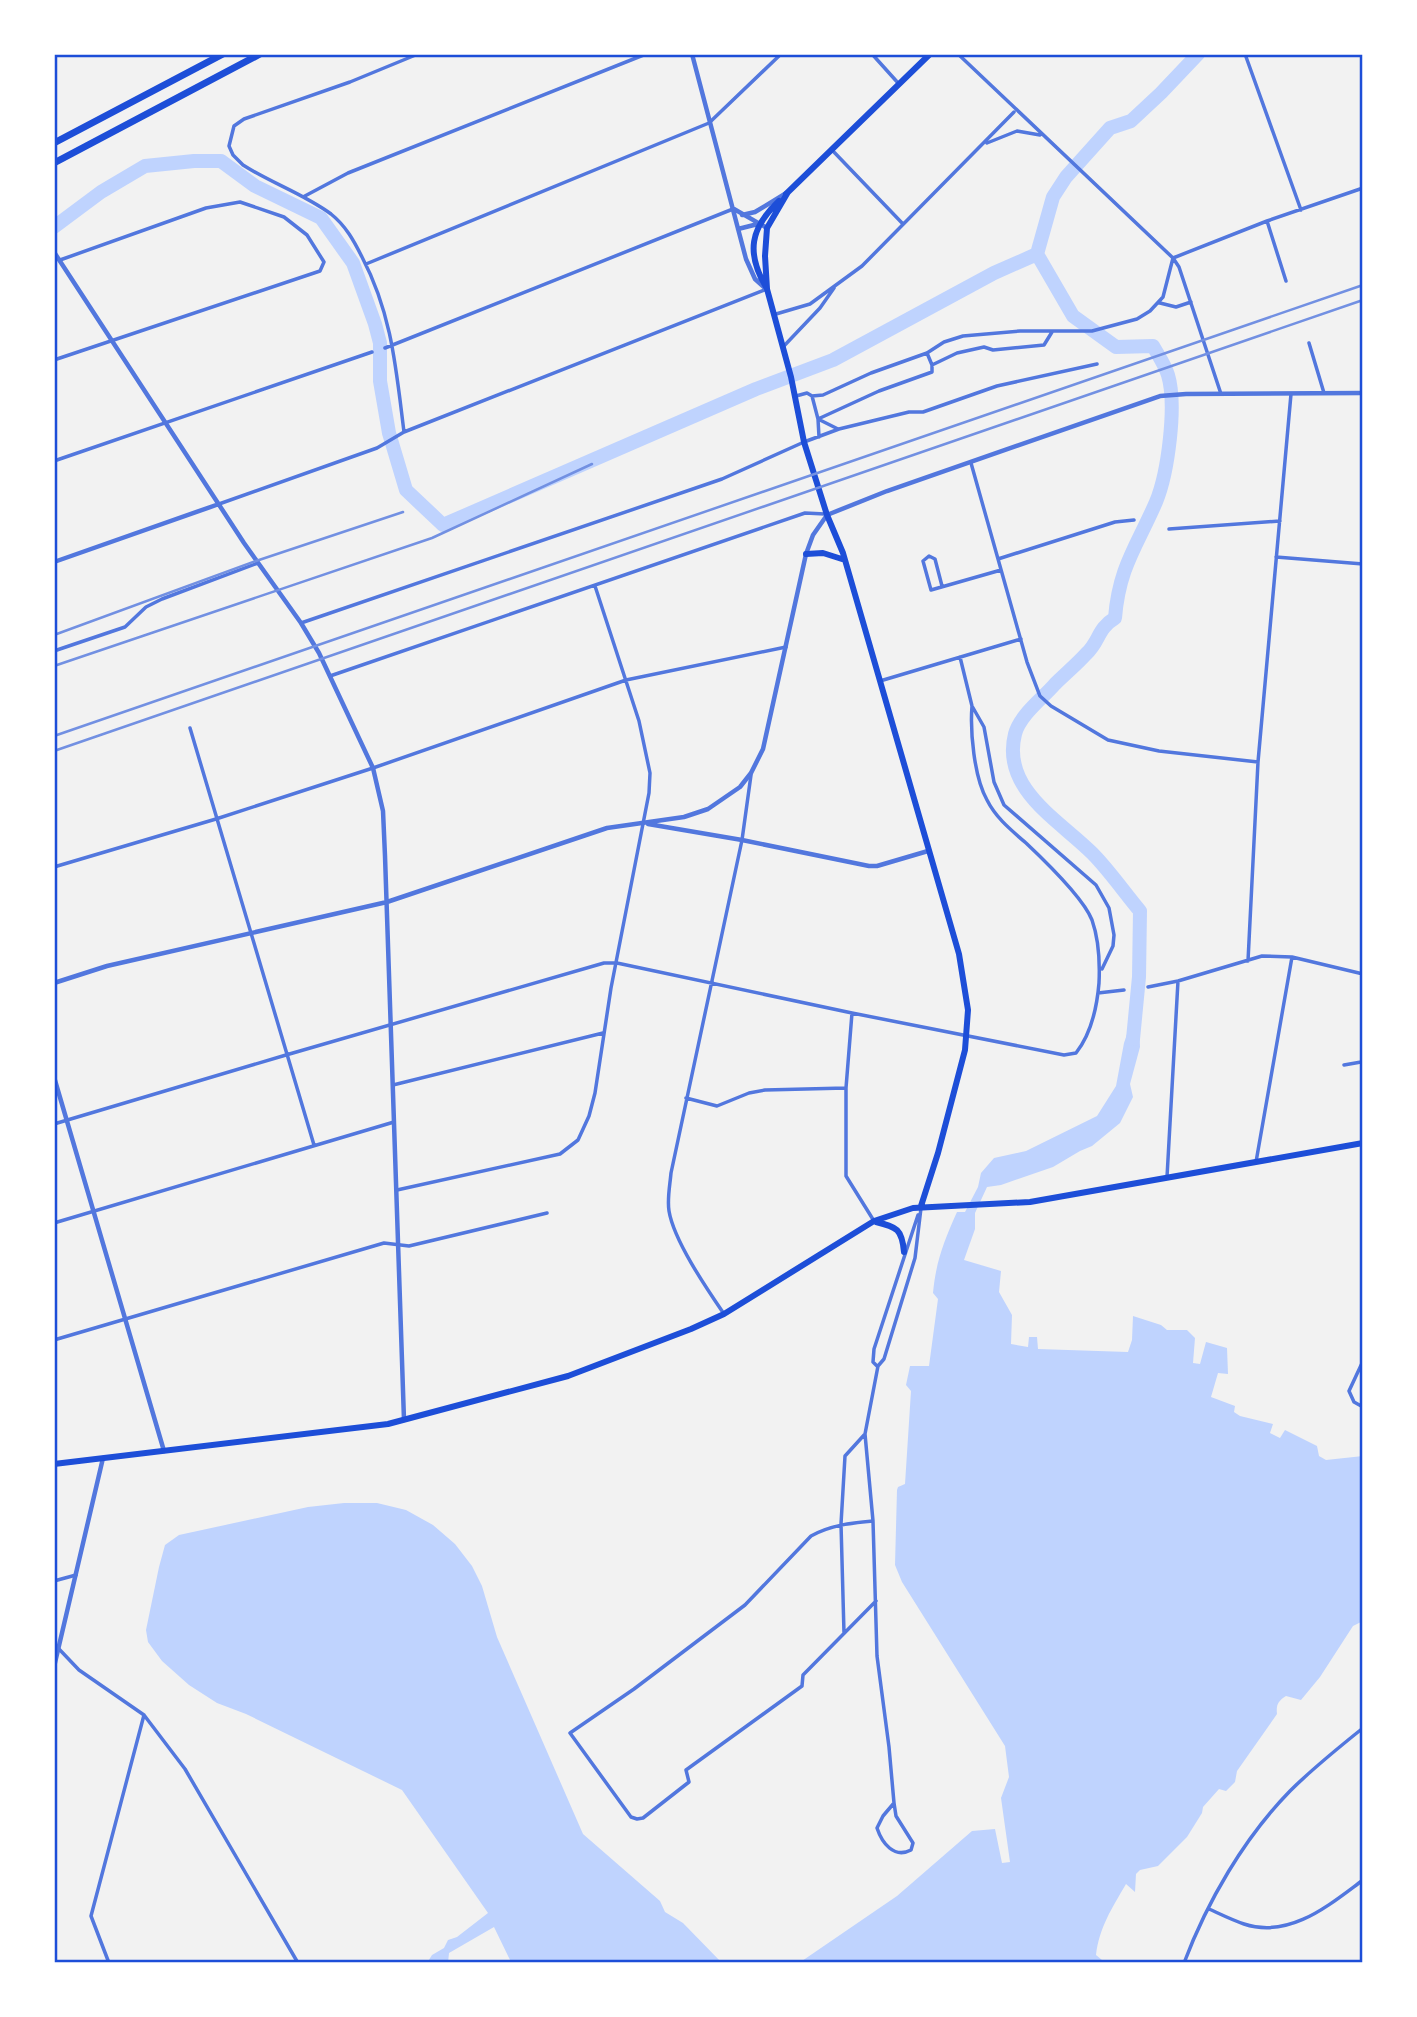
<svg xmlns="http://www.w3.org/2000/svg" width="1417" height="2017" font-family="'IBM Plex Serif',serif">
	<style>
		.water { fill: #bfd3fe }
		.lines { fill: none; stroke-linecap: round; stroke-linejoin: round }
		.river { stroke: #bfd3fe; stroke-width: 14 }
		.minor { stroke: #5277de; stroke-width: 3.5 }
		.tertiary { stroke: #5277de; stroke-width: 4.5 }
		.primary { stroke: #1d4ed8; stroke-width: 6 }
		.motorway { stroke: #1d4ed8; stroke-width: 7 }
		.rail { stroke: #7290e2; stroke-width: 2.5 }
		.neatline { fill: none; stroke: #1d4ed8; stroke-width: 2.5 }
	</style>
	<rect width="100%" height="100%" fill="#f2f2f2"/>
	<path class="water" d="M 1139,1018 L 1140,1047 L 1130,1084 L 1133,1097 L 1120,1123 L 1092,1146 L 1080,1151 L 1053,1167 L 1001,1185 L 987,1187 L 975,1213 L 975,1229 L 964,1260 L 1001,1271 L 999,1292 L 1012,1315 L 1011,1344 L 1028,1347 L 1029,1337 L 1037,1337 L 1038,1349 L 1128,1352 L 1132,1340 L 1133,1316 L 1161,1325 L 1167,1330 L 1187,1330 L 1195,1338 L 1193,1363 L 1200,1364 L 1206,1342 L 1227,1348 L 1228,1374 L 1218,1373 L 1211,1397 L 1235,1406 L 1234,1412 L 1240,1416 L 1273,1424 L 1270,1433 L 1280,1438 L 1285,1430 L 1317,1446 L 1319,1456 L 1326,1460 L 1363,1456 L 1363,1621 L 1353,1626 L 1320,1677 L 1301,1700 L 1286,1696 C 1278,1701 1276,1705 1277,1714 L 1237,1771 L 1235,1782 L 1226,1791 L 1219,1789 L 1203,1807 L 1202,1813 L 1187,1837 L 1158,1866 L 1140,1870 L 1136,1874 L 1135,1892 L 1126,1884 C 1112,1908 1099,1928 1096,1955 L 1102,1960 L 1101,1962 L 799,1963 L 897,1896 L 972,1831 L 995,1829 L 1002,1863 L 1010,1862 L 1001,1798 L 1009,1777 L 1005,1746 L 902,1582 L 895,1565 L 897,1490 L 898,1487 L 905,1484 L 911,1391 L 906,1385 L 910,1366 L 929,1366 L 938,1299 L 933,1293 C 936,1261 944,1241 957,1212 L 965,1212 L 978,1187 L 981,1173 L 994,1158 L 1026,1151 L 1097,1116 L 1116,1086 L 1124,1043 L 1131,1022 Z
		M 344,1503 L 377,1503 L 406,1510 L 433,1525 L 455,1544 L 472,1566 L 482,1586 L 497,1637 L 583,1834 L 660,1901 L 665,1912 L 683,1923 L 722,1963 L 517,1963 L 511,1962 L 494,1927 L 449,1953 L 448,1963 L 427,1963 L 432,1955 L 444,1948 L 448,1940 L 457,1937 L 488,1913 L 402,1790 L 246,1714 L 217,1703 L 189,1685 L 162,1661 L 148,1642 L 146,1630 L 159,1567 L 165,1545 L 179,1535 L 308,1507 Z"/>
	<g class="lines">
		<path class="river" d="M 54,227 L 101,192 L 145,166 L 194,161 L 221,161 L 255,186 L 321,218 L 353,263 L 375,324 L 380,343 L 380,381 L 389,433 L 406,490 L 443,525 L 756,389 L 833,360 L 994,273 L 1037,254
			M 1133,1039 L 1139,977 L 1140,911 C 1124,892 1109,870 1092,853 C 1059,820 1001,789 1015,734 C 1020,715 1042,699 1055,684 C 1065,674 1076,665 1086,654 C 1100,641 1097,629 1115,618 C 1119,567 1137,546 1156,502 C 1168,473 1177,405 1168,375 C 1165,365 1158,355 1153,346 L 1116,347 L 1073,316 L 1037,254 L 1053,197 L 1066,177 L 1110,128 L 1131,121 L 1161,93 L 1198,54"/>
		<path class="minor" d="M 872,54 L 899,84
			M 958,54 L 1173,258 L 1179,267 L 1221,394
			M 1245,54 L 1301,210
			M 987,143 L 1017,131 L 1040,135
			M 832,150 L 903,224
			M 303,197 L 348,173 L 646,54
			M 1267,221 L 1286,281
			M 1173,258 L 1267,221 L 1363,188
			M 366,264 L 709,123 L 781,54
			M 1160,303 L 1176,307 L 1191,302
			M 776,314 L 810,304 L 862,266 L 1014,112
			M 1309,343 L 1324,393
			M 783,347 L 820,308 L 834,288
			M 385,348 L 733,209
			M 927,353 L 932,365
			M 54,360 L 320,271 L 324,262 L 307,235 L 284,217 L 240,202 L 206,208 L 60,260
			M 796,396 L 807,393 L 812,396 L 823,395 L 871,373 L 927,353 L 944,342 L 963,336 L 1020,331 L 1092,331 L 1137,319 L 1150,311 L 1163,297 L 1173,258
			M 812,396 L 818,419 L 819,437
			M 818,419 L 879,391 L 932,372 L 932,365 L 957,353 L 984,347 L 993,350 L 1044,345 L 1052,332
			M 818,419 L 838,429
			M 404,432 C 396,369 392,314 362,257 C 354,241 346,226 331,214 C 304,194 271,183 243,165 L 233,155 L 229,146 L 234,126 L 244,119 L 350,82 L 418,54
			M 54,461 L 372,352
			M 971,463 L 1027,662 L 1040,696 L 1051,706 L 1108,740 L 1159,751 L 1258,762
			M 219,504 L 377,448 L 404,432 L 767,289
			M 1169,529 L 1280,521
			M 1276,557 L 1363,564
			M 998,559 L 1115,522 L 1134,520
			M 942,586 L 935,559 L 929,556 L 923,561 L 931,590 L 1001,570
			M 301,623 L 722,479 L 804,442 L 839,429 L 909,412 L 923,412 L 997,386 L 1097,364
			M 54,651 L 125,627 L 146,607 L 162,599 L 258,563
			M 960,657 L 972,706 L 984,727 L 994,782 L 1004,805 L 1096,885 L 1109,908 L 1114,935 L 1113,946 L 1102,969
			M 330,676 L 805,513 L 825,514
			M 880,681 L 1021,639
			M 190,728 L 314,1145
			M 54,867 L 216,819 L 373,768 L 626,680 L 786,647
			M 1248,961 L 1258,762 L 1291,394
			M 1148,987 L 1178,981 L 1262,956 L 1292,957 L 1363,974
			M 1098,993 L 1124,990
			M 852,1013 L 846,1088 L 846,1176 L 874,1221
			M 1344,1065 L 1361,1062 L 1363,1059
			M 393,1085 L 603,1033
			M 686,1098 L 717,1106 L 749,1093 L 765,1090 L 846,1088
			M 54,1124 L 286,1055 L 604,963 L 617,963 L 852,1013 L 1064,1055 L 1076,1053 C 1091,1034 1097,1007 1099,983 C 1100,962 1099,940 1092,920 C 1083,897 1044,860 1026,843 C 1011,830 996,818 987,800 C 974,777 970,731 972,706
			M 1256,1162 L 1292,957
			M 1167,1177 L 1178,981
			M 397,1190 L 560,1154 L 578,1140 L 589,1116 L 595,1093 L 611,988 L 649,793 L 650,773 L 639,721 L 595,586
			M 54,1223 L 394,1122
			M 724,1314 C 707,1289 674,1241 669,1211 C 667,1199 670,1185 671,1173 L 742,840 L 751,775
			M 54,1340 L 384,1243 L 409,1246 L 547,1213
			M 1363,1361 L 1349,1391 L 1354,1402 L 1363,1407
			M 877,1366 L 873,1362 L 874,1349 L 918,1215
			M 873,1521 C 851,1523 831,1525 811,1536 L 745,1605 L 634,1689 L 570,1733 L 631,1817 L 637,1819 L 643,1818 L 689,1782 L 686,1770 L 802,1686 L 803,1675 L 876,1601
			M 54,1581 L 76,1575
			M 844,1633 L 841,1524 L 845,1456 L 865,1434
			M 59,1649 L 79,1670 L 144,1715 L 185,1769 L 298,1963
			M 894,1803 L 889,1747 L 877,1656 L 873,1521 L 865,1434 L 878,1366 L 884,1359 L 915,1258 L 921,1208
			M 894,1803 L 896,1816 L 913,1843 L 911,1850 C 894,1859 882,1843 877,1828 L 883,1816 Z
			M 1209,1909 C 1220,1914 1232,1920 1244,1924 C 1290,1939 1329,1905 1363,1880
			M 109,1963 L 91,1916 L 144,1715
			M 1184,1963 C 1207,1902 1244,1838 1290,1791 C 1313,1768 1338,1748 1363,1728"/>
		<path class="tertiary" d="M 692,54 L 746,259 L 755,279 L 766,289
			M 734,209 L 767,228
			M 742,215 L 755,212 L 788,192
			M 738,229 L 758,224
			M 54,252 L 244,543 L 301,623 L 319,653 L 373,768 L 383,811 L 385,856 L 404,1420
			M 54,562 L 219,504
			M 648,824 L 742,840 L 869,866 L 877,866 L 928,851
			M 54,983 L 107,966 L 387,902 L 607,828 L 684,817 L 708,809 L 740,787 L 751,773 L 763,749 L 806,554 L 813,535 L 827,515 L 887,491 L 1160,396 L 1186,394 L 1363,393
			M 54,1077 L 164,1451
			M 54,1667 L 103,1458"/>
		<path class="primary" d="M 788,192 L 767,228 L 765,256 L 767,289 L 791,377 L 804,442 L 827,515 L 843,553 L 959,954 L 968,1010 L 965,1050 L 938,1153 L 921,1206
			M 786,194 L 930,54
			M 766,287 C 746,253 750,228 779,201
			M 806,554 L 823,553 L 845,560
			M 876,1222 C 897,1227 902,1229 904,1252
			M 54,1464 L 388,1424 L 568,1376 L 691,1329 L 724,1314 L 874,1221 L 913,1208 L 1030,1202 L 1363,1143"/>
		<path class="motorway" d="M 54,143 L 223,54
			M 54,163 L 260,54"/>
		<path class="rail" d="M 54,635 L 256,561 L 403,512
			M 54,666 L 432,538 L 592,464
			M 54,736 L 1363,285
			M 54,751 L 1363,300"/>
	</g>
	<rect width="1417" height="2017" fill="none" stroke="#ffffff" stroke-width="112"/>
	<rect x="56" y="56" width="1305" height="1905" class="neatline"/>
</svg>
